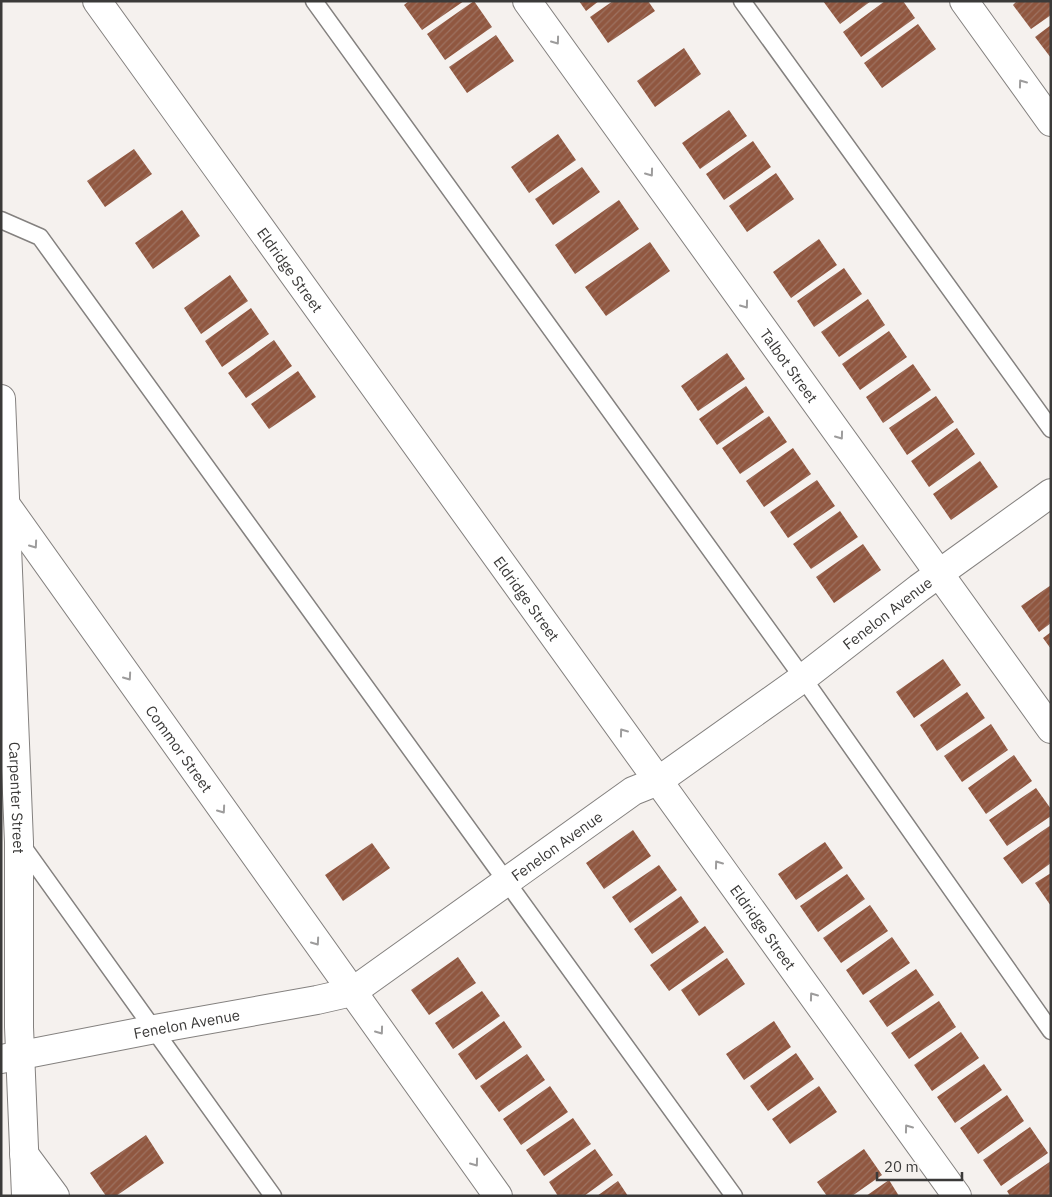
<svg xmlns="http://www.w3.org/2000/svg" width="1052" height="1197" font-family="'IBM Plex Sans',sans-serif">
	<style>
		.building { fill: url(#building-hatch) }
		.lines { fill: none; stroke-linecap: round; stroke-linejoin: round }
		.service-casing { stroke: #84817f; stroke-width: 19 }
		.minor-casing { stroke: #84817f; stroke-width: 30 }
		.service { stroke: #fff; stroke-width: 16 }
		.minor { stroke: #fff; stroke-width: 28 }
		.oneway { stroke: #9d9c9c }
		.labels { text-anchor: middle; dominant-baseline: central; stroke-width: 5; stroke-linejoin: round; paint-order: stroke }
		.street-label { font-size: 15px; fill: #3b3a39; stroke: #f5f1ee }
	</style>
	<defs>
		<pattern id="building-hatch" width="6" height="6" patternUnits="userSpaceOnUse" patternTransform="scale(1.25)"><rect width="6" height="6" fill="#905740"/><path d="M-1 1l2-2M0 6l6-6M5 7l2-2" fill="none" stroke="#9d7261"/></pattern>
	</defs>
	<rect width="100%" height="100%" fill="#f5f1ee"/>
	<path class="building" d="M 409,1 L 464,1 L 422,30 L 404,5 Z
		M 474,1 L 492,27 L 445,60 L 427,34 Z
		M 579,1 L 599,1 L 586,11 Z
		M 613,1 L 648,1 L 655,11 L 608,43 L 590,17 Z
		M 823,1 L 871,1 L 840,24 Z
		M 885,1 L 903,1 L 915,18 L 861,57 L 843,32 Z
		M 1017,1 L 1051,1 L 1051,15 L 1031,29 L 1013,5 Z
		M 918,24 L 936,49 L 882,88 L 864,63 Z
		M 1051,25 L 1051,58 L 1035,37 Z
		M 496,35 L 514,61 L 467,93 L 449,67 Z
		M 684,48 L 701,74 L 655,107 L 637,81 Z
		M 729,110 L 747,136 L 700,169 L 682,143 Z
		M 558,134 L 576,160 L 529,193 L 511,167 Z
		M 753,141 L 771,167 L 724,200 L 706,174 Z
		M 134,149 L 152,174 L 105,207 L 87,181 Z
		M 582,167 L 600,192 L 553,225 L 535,199 Z
		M 776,173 L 794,199 L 747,232 L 729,206 Z
		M 619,200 L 639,229 L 575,274 L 555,245 Z
		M 182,210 L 200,236 L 153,269 L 135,243 Z
		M 819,239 L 837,265 L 791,298 L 773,272 Z
		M 650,242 L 670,271 L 606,316 L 585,287 Z
		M 844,268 L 862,294 L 814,327 L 797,301 Z
		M 230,275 L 248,301 L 201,334 L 184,308 Z
		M 868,299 L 885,325 L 839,357 L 821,332 Z
		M 251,308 L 269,334 L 222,367 L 205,341 Z
		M 889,331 L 907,357 L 860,390 L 842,364 Z
		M 274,340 L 292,366 L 246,398 L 228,373 Z
		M 727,353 L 745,379 L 698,411 L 681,386 Z
		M 913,364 L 931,390 L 883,423 L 866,397 Z
		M 298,371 L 316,397 L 269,429 L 251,404 Z
		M 746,386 L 764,412 L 717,445 L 699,419 Z
		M 936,396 L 954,422 L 907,455 L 889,428 Z
		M 769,416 L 787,442 L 740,474 L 722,448 Z
		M 957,428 L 975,454 L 929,487 L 911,461 Z
		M 793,448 L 811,474 L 764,507 L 746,481 Z
		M 980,461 L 998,487 L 951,520 L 933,494 Z
		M 817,480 L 835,506 L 788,538 L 770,512 Z
		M 840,511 L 858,537 L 811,569 L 793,544 Z
		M 863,544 L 881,570 L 834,603 L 816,577 Z
		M 1051,585 L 1051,623 L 1039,632 L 1021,606 Z
		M 1051,632 L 1051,649 L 1043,638 Z
		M 943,659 L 961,685 L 914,718 L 896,692 Z
		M 967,692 L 985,718 L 937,751 L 920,725 Z
		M 991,724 L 1008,750 L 962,782 L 944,756 Z
		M 1014,755 L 1032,781 L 986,814 L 968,788 Z
		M 1036,788 L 1051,809 L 1051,816 L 1007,846 L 989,820 Z
		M 1051,825 L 1051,863 L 1022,884 L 1003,858 Z
		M 633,830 L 651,856 L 604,889 L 586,863 Z
		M 825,842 L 843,868 L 796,900 L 778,874 Z
		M 372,843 L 390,868 L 343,901 L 325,875 Z
		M 659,865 L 677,890 L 630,923 L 612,897 Z
		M 1051,873 L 1051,906 L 1035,883 Z
		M 847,874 L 865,899 L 818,932 L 800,906 Z
		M 681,896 L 699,922 L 652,954 L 634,929 Z
		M 870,905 L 888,931 L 841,963 L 823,938 Z
		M 705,926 L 724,952 L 669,991 L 650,965 Z
		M 892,937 L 910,963 L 863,995 L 846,970 Z
		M 458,957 L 476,983 L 429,1015 L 411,990 Z
		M 727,958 L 745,984 L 699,1016 L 681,990 Z
		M 916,969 L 934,995 L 887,1027 L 869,1001 Z
		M 482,991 L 500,1016 L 453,1049 L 435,1023 Z
		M 939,1001 L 956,1027 L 909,1059 L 891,1033 Z
		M 504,1021 L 522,1047 L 476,1080 L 458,1054 Z
		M 774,1021 L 791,1047 L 744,1080 L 726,1054 Z
		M 961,1032 L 979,1058 L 932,1091 L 914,1065 Z
		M 796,1053 L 814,1079 L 768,1111 L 750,1086 Z
		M 527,1054 L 545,1080 L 499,1112 L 480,1086 Z
		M 984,1064 L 1002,1090 L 955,1123 L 937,1097 Z
		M 550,1086 L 568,1112 L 521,1145 L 503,1119 Z
		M 819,1086 L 837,1112 L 790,1144 L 772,1119 Z
		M 1007,1095 L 1024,1121 L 978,1154 L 960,1128 Z
		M 573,1118 L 591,1144 L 544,1176 L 526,1150 Z
		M 1030,1127 L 1048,1153 L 1001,1186 L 983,1160 Z
		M 146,1135 L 164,1163 L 116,1196 L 106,1196 L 90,1173 Z
		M 595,1149 L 613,1175 L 584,1196 L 558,1196 L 549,1182 Z
		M 864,1149 L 882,1175 L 852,1196 L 827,1196 L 817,1182 Z
		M 1051,1161 L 1051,1196 L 1010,1196 L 1007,1191 Z
		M 889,1180 L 899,1196 L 866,1196 Z
		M 618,1181 L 628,1196 L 597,1196 Z"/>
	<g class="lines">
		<g class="service-casing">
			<path id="service" d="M 314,1 L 803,678 L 1051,1031
				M 742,1 L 1051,429
				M 1,220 L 40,237 L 734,1196
				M 21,844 L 273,1196"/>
		</g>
		<g class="minor-casing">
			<g id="minor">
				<path id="s1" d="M 97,1 L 957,1196"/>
				<path id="s2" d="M 527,1 L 1051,729"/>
				<path d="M 964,1 L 1051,122"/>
				<path id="s3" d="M 1,399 L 19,842 L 19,1027 L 26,1196"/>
				<path id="s4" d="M 6,505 L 498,1196"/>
				<path id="s5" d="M 1,1059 L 155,1029 L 317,1000 L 352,992 L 633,791 L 658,781 L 803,678 L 919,588 L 1051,493"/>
				<path d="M 24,1154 L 55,1196"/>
			</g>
		</g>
		<use href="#service" class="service"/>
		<use href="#minor" class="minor"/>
	</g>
	<defs><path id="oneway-chevron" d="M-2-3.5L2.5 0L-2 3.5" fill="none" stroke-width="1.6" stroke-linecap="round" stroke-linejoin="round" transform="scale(1.25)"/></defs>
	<g class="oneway">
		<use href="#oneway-chevron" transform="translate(556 41) rotate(54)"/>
		<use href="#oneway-chevron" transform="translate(1022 83) rotate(-126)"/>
		<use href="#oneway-chevron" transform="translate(650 173) rotate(54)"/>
		<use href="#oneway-chevron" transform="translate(745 305) rotate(54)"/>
		<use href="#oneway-chevron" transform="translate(840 436) rotate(54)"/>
		<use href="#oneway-chevron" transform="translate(34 545) rotate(55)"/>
		<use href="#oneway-chevron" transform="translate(128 677) rotate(55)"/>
		<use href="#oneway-chevron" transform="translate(623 732) rotate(-126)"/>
		<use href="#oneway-chevron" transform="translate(222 810) rotate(55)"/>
		<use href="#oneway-chevron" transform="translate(718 864) rotate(-126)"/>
		<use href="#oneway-chevron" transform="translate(316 942) rotate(55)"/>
		<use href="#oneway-chevron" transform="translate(813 996) rotate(-126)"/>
		<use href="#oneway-chevron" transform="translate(380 1031) rotate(54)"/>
		<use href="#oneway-chevron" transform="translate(908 1128) rotate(-126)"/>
		<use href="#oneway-chevron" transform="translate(475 1163) rotate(54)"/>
	</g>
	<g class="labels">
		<g class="street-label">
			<text stroke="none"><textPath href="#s1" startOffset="331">Eldridge Street</textPath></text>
			<text stroke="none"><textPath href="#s2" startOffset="449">Talbot Street</textPath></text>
			<text stroke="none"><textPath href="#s1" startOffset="736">Eldridge Street</textPath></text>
			<text stroke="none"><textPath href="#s5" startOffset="1014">Fenelon Avenue</textPath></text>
			<text stroke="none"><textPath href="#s4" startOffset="299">Commor Street</textPath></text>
			<text stroke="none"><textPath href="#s3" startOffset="399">Carpenter Street</textPath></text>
			<text stroke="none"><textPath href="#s5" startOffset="609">Fenelon Avenue</textPath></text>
			<text stroke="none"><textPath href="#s1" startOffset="1141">Eldridge Street</textPath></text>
			<text stroke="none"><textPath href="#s5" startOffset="189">Fenelon Avenue</textPath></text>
		</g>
	</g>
	<rect width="1052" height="1197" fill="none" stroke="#3b3a39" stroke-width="5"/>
	<path d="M877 1172v8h85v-8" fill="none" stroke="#3b3a39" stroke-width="2.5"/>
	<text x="884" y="1172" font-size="15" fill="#3b3a39" stroke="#f5f1ee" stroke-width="4" paint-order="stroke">20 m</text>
</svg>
